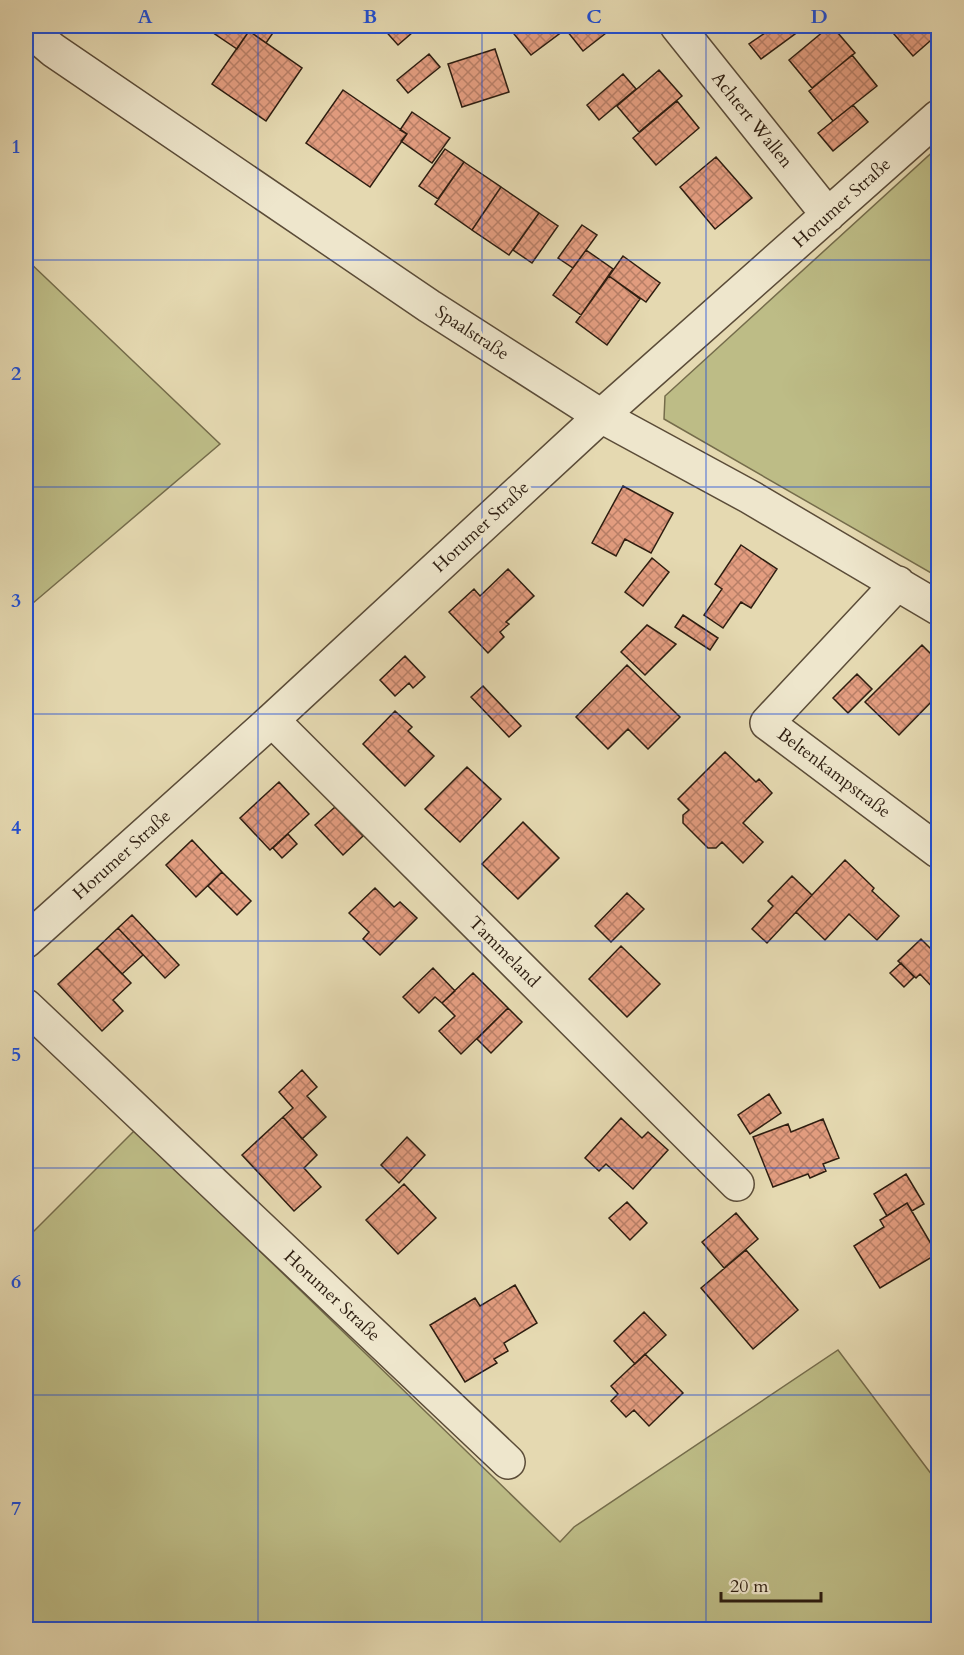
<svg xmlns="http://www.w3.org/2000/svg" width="964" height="1655" font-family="Cardo,serif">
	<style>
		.grass { fill: #bdbc86; stroke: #756c4b; stroke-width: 1.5 }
		.building { fill: url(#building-cross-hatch); stroke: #2d1d10; stroke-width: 1.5 }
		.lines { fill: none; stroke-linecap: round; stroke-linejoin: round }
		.minor-casing { stroke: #5b4c38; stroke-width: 36 }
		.minor { stroke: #eee6cc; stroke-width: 33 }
		.grid { fill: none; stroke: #1d4ed8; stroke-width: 1.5; stroke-opacity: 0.55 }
		.labels { text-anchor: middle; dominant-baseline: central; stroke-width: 6; stroke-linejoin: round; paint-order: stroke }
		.street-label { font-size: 18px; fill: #2d1d10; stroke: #eee6cc }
		.neatline { fill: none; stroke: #1d4ed8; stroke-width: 2 }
		.grid-label { font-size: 20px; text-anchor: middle; font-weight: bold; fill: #1d4ed8 }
	</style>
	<defs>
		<pattern id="building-cross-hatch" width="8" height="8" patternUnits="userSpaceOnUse" patternTransform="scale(1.5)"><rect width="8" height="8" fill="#e39d80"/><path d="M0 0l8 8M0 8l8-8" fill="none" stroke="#b87f67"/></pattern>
	</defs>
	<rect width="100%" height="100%" fill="#e5d9b1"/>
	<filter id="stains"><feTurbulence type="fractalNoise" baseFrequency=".00333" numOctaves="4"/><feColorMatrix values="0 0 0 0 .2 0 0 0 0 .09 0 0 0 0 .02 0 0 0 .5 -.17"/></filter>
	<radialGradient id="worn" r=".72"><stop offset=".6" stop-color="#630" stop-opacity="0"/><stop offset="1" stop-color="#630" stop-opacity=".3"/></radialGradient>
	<path class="grass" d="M 938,147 L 938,577 L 664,419 L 665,396 Z
		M 26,259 L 220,444 L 26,609 Z
		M 135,1130 L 560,1542 L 574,1527 L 838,1350 L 938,1483 L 938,1629 L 26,1630 L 26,1239 Z"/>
	<path class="building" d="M 217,26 L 274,26 L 277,27 L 266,43 L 249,31 L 237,49 L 212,32 Z
		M 381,26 L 420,26 L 398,45 Z
		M 525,26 L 559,26 L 563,31 L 531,55 L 514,34 Z
		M 563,26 L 615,26 L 583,51 Z
		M 775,26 L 795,26 L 799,31 L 761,59 L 749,44 Z
		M 830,26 L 832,26 L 855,53 L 812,88 L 789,60 Z
		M 887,26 L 938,26 L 938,34 L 913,56 Z
		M 249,31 L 302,68 L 266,121 L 212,84 Z
		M 495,49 L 509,92 L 462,107 L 448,64 Z
		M 429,54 L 440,67 L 408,93 L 397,80 Z
		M 852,55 L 877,86 L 833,121 L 809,91 Z
		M 659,70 L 682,96 L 639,132 L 617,106 Z
		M 623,74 L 636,89 L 599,120 L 587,105 Z
		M 343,90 L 407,134 L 370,187 L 306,143 Z
		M 677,101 L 699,128 L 656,165 L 633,138 Z
		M 853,105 L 868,122 L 833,151 L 818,133 Z
		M 412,112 L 450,138 L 432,163 L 401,141 L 407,134 L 400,130 Z
		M 445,149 L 464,162 L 438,199 L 419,186 Z
		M 716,157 L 752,198 L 715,229 L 680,187 Z
		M 464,162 L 501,187 L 472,230 L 435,204 Z
		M 501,187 L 539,213 L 509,255 L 472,230 Z
		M 539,213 L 558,226 L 532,263 L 513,250 Z
		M 582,225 L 597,235 L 573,268 L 558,258 Z
		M 586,250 L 613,269 L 581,315 L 553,295 Z
		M 623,256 L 660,283 L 646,302 L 609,276 Z
		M 609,276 L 640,299 L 607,345 L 576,322 Z
		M 623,486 L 673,513 L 651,553 L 625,539 L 616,556 L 592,543 Z
		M 741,545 L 777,569 L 751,608 L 741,602 L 723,628 L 704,615 L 722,589 L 715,584 Z
		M 652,558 L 669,572 L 643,606 L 625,592 Z
		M 508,569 L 534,596 L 506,622 L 509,624 L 500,632 L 504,637 L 488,653 L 449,612 L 474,589 L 480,596 Z
		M 683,615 L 718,638 L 710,650 L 675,627 Z
		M 647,625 L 676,644 L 645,675 L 621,652 Z
		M 922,645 L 938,661 L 938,695 L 899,735 L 865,702 Z
		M 405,656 L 425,677 L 413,688 L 409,683 L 395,696 L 380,680 Z
		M 627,665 L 680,717 L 648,749 L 628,729 L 608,749 L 576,717 Z
		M 857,674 L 872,689 L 848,713 L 833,698 Z
		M 483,686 L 521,726 L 509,737 L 471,697 Z
		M 395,711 L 412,727 L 408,731 L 434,756 L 405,786 L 363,744 Z
		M 725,752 L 756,782 L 759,779 L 772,793 L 743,823 L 763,842 L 743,863 L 722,842 L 716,848 L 708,848 L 683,823 L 683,815 L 689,810 L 678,799 Z
		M 467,767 L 501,799 L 460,842 L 425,809 Z
		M 279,782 L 309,814 L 270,850 L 240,818 Z
		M 335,807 L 363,836 L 343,855 L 315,825 Z
		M 523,822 L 559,858 L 518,899 L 482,864 Z
		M 288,834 L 297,844 L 282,858 L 273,848 Z
		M 192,840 L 222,872 L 196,897 L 166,865 Z
		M 845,860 L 874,888 L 872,891 L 899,916 L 877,940 L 849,914 L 825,940 L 796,912 Z
		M 222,872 L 251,901 L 237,915 L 208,886 Z
		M 792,876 L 812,895 L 767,943 L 752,929 L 773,906 L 768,901 Z
		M 375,888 L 394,907 L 400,902 L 417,918 L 380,955 L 363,939 L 369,932 L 349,913 Z
		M 627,893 L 644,909 L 611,942 L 595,926 Z
		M 132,915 L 179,965 L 165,978 L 118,928 Z
		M 118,928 L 143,955 L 122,974 L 97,948 Z
		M 921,939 L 935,953 L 938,950 L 938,993 L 920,974 L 916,978 L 898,961 Z
		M 621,946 L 660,984 L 627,1017 L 589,979 Z
		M 97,948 L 131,983 L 113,1000 L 123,1011 L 102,1031 L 58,984 Z
		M 901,963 L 914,977 L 904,987 L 890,973 Z
		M 433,968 L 455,991 L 442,1003 L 435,997 L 419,1013 L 403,997 Z
		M 473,973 L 508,1008 L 461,1054 L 439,1031 L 455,1016 L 442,1003 Z
		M 508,1008 L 522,1022 L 491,1053 L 477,1039 Z
		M 302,1070 L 317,1087 L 307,1096 L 326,1117 L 302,1139 L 283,1117 L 293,1108 L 279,1092 Z
		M 769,1094 L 781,1113 L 750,1134 L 738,1115 Z
		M 283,1117 L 317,1155 L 304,1168 L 321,1187 L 294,1211 L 242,1155 Z
		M 621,1118 L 642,1138 L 648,1132 L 668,1150 L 633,1189 L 606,1164 L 599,1171 L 585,1158 Z
		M 823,1119 L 839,1158 L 823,1164 L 826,1171 L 810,1178 L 808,1174 L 773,1187 L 753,1137 L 788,1124 L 791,1132 Z
		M 407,1137 L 425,1155 L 399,1183 L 381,1165 Z
		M 906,1174 L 924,1204 L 912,1211 L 907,1203 L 887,1216 L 874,1194 Z
		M 404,1184 L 436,1218 L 398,1254 L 366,1220 Z
		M 627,1202 L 647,1223 L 630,1240 L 609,1218 Z
		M 907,1203 L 937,1254 L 880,1288 L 854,1246 L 884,1227 L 880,1220 Z
		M 736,1213 L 758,1239 L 724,1268 L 702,1242 Z
		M 746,1250 L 798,1310 L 753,1349 L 701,1288 Z
		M 515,1285 L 537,1323 L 504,1343 L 508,1351 L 494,1359 L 497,1363 L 465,1382 L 430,1325 L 475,1298 L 480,1306 Z
		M 644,1312 L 666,1335 L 635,1364 L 614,1341 Z
		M 645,1354 L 683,1393 L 649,1426 L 634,1410 L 626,1417 L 611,1401 L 618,1394 L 611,1386 Z"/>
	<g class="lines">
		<g class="minor-casing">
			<path id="minor" d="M 677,26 L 828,215
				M 26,27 L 53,50 L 429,306 L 601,416 L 750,497 L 938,608
				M 898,583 L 767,723 L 938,851
				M 272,720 L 737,1184
				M 26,941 L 272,720 L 601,416 L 938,117
				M 26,1006 L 508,1462"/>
		</g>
		<use href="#minor" class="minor"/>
	</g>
	<path class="grid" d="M 258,26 L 258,1630M 482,26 L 482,1630M 706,26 L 706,1630M 26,260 L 938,260M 26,487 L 938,487M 26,714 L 938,714M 26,941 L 938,941M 26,1168 L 938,1168M 26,1395 L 938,1395"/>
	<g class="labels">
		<g class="street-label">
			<text transform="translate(752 120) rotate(51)">Achtert Wallen</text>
			<text transform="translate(842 203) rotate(-42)">Horumer Straße</text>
			<text transform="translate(472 333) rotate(33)">Spaalstraße</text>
			<text transform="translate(481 527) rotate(-43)">Horumer Straße</text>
			<text transform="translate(834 773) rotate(37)">Beltenkampstraße</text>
			<text transform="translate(122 855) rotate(-42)">Horumer Straße</text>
			<text transform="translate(504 952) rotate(45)">Tammeland</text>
			<text transform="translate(332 1296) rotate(43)">Horumer Straße</text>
		</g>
	</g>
	<rect width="964" height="1655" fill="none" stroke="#e5d9b1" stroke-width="66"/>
	<path d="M721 1592v9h100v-9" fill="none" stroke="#2d1d10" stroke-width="3"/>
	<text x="730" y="1592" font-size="18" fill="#2d1d10" stroke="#eee6cc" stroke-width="4.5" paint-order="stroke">20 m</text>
	<rect x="33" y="33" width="898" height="1589" class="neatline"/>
	<g class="grid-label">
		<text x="145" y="23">A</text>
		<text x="370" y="23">B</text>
		<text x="594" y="23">C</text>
		<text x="819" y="23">D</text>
		<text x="16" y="153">1</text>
		<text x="16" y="380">2</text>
		<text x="16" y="607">3</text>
		<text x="16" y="834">4</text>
		<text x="16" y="1061">5</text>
		<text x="16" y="1288">6</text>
		<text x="16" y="1515">7</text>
	</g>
	<rect width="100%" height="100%" filter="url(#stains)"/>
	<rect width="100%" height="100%" fill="url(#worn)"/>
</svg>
